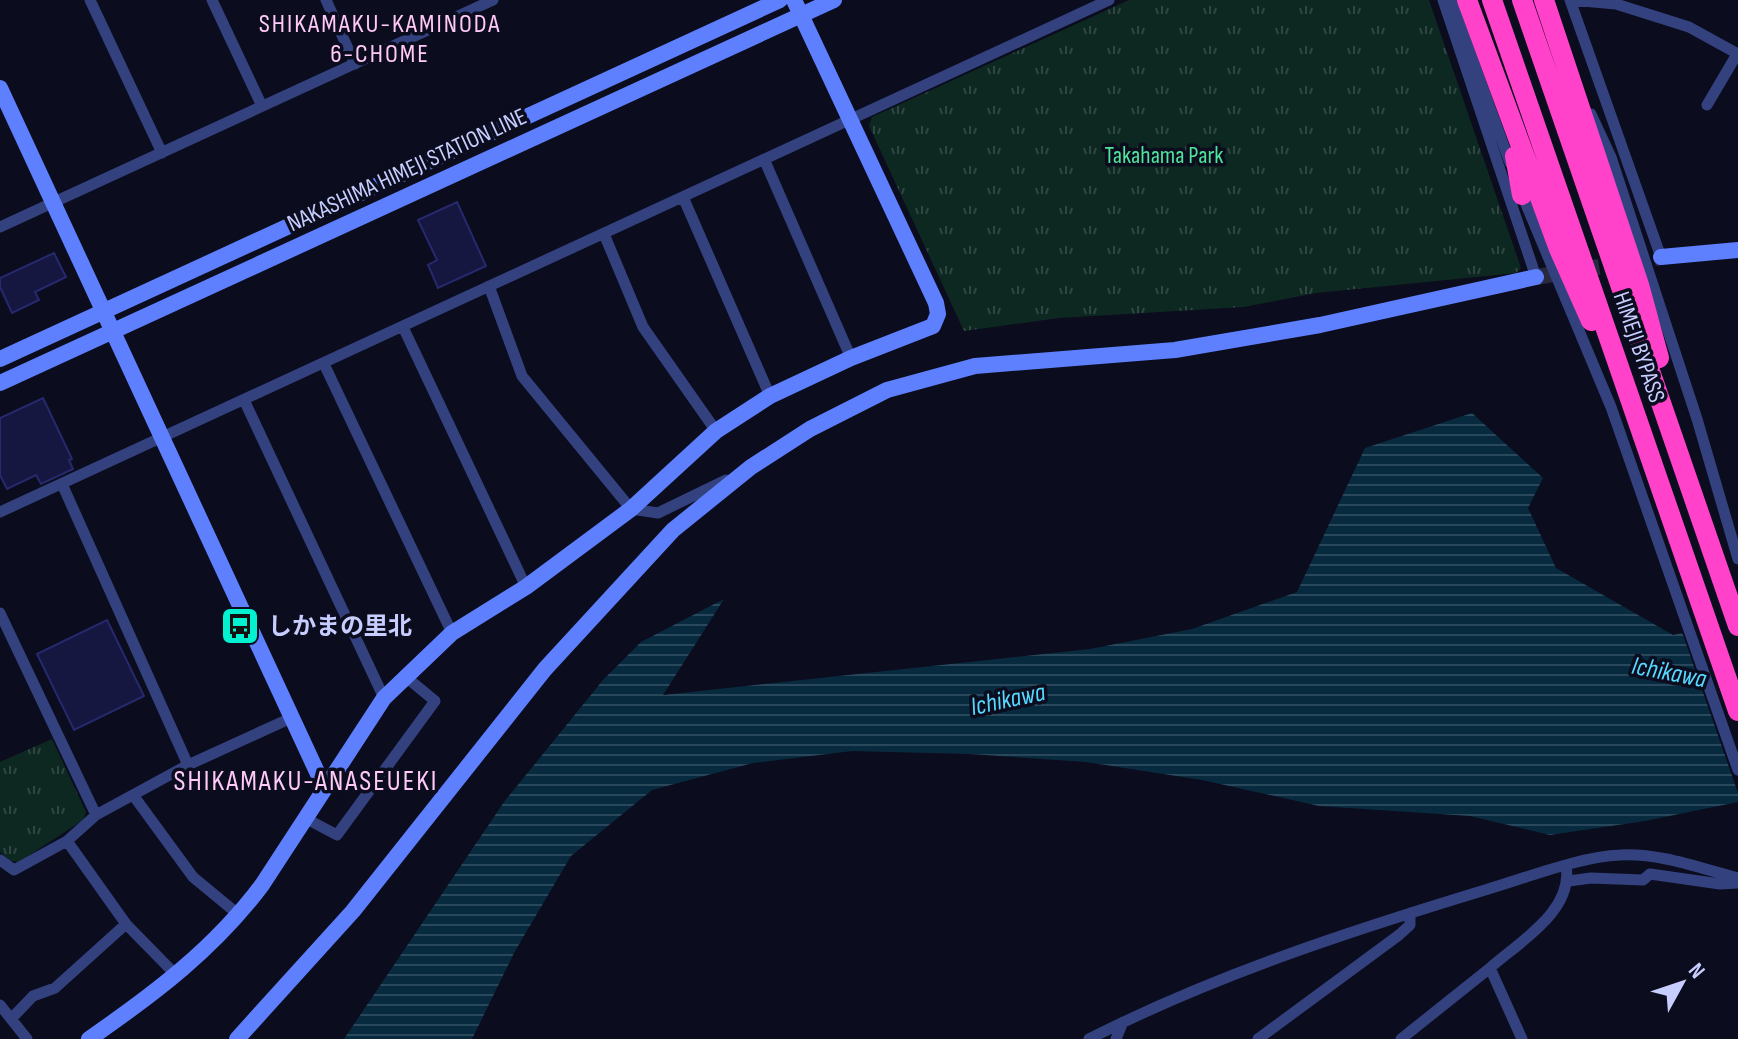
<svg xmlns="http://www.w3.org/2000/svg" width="1738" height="1039" font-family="'Sofia Sans Condensed','Noto Sans JP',sans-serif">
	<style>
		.grass { fill: url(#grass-tufts) }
		.water { fill: url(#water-rules) }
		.pier { fill: #0b0c1e }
		.building { fill: #161740; stroke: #26296d; stroke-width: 2 }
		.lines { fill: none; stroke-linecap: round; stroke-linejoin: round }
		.secondary-tunnel { stroke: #272940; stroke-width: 16; stroke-dasharray: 16 8; stroke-linecap: butt }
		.street { stroke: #33427f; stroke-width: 11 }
		.secondary { stroke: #5e80ff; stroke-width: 16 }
		.highway { stroke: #ff42c9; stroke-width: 20 }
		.labels { text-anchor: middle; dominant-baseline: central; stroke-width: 7; stroke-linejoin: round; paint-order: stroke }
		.park-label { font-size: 24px; fill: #4ee49b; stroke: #0b0c1e }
		.street-label { font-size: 24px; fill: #c7ceff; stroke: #0b0c1e }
		.poi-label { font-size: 24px; font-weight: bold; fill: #c7ceff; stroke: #0b0c1e; text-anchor: start }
		.neighbourhood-label { font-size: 26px; letter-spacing: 2px; fill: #ffc9f8; stroke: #0b0c1e }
		.water-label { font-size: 26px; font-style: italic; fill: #55d9ff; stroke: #0b0c1e }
		.quarter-label { font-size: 28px; letter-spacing: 2px; fill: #ffc9f8; stroke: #0b0c1e }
	</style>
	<defs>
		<pattern id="grass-tufts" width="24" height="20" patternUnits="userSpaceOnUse" patternTransform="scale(2)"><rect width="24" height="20" fill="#0d2821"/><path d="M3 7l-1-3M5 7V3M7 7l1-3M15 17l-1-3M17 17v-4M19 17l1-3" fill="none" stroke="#2f4642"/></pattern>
		<pattern id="water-rules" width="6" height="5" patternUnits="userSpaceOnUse" patternTransform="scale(2)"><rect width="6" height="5" fill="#082a3f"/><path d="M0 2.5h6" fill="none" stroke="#2a485c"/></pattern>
	</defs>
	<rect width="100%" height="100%" fill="#0b0c1e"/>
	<path class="grass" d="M 1129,0 L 1429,0 L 1521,268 L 1516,273 L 1316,293 L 1244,307 L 1059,318 L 964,331 L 869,126 L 872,117 Z
		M 52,739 L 86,812 L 83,820 L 19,862 L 10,861 L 0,852 L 0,762 Z"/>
	<path class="water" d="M 1472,413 L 1543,478 L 1528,508 L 1556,568 L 1673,635 L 1738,618 L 1738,802 L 1645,821 L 1550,835 L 1470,816 L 1319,806 L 1202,780 L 1086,762 L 970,754 L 852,751 L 753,763 L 652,790 L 571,856 L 515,951 L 472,1039 L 344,1039 L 504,802 L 603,680 L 641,642 L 724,599 L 663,695 L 1090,649 L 1192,629 L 1297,592 L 1365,448 Z"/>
	<path class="pier" d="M 1738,614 L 1738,793 L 1681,629 Z"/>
	<path class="building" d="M 457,202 L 486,266 L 438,288 L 428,265 L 437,260 L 418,220 Z
		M 54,253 L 66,277 L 35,292 L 39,300 L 12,313 L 0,287 L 0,278 Z
		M 43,398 L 72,459 L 69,460 L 73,469 L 41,484 L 36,475 L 7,489 L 0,475 L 0,418 Z
		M 107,620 L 144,696 L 74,730 L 37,654 Z"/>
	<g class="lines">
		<path class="secondary-tunnel" d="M 1536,277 L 1661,257"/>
		<path class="street" d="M 90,0 L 162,153
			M 212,0 L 262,106
			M 326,0 L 355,64
			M 1443,0 L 1536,277
			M 1451,0 L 1510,163
			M 1570,0 L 1661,257
			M 1571,0 L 1616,4 L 1689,27 L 1738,54
			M 1707,105 L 1737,54
			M 1591,114 L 1611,157 L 1697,419 L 1738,559
			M 764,159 L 851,358
			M 1520,190 L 1611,407 L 1738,770
			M 683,197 L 770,396
			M 0,227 L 493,0
			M 604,234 L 643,327 L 716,431
			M 489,286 L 522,376 L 631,509 L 658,513 L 726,480
			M 403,327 L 526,587
			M 324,364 L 452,633
			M 244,400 L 384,698
			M 62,484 L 188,765
			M 0,512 L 1109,0
			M 0,613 L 96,815
			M 133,795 L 193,877 L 239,915
			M 305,818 L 337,835 L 435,701 L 406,677
			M 67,841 L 126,924 L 176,975
			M 0,860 L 14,870 L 67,841 L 96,815 L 188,765 L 291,718
			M 1569,881 L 1591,878 L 1643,880 L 1650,874 L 1720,884 L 1738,883
			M 0,1005 L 27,1039
			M 11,1019 L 33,996 L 55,988 L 126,924
			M 1089,1039 C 1215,975 1350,931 1485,890 C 1523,879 1582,856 1620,855 C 1661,853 1699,868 1738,878
			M 1116,1039 L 1123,1022
			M 1258,1039 L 1399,935 L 1410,925 L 1410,913
			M 1401,1039 L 1490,968
			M 1522,1039 L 1490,968 C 1519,942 1574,911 1566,866"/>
		<path class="secondary" d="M 0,88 L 324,787
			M 1661,257 L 1738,250
			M 0,359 L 780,0
			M 0,383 L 834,0
			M 89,1039 C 154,994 214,949 262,885 L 384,698 L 452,633 L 526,587 L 631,509 L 716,431 L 770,396 L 851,358 L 933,326 L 938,314 L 936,303 L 794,0
			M 237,1039 L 353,911 L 545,669 L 673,530 L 751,467 L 810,429 L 887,390 L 975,366 L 1175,350 L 1320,325 L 1536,277"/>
		<path class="highway" d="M 1467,0 L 1559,249 L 1591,321
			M 1492,0 L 1738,711
			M 1522,0 L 1738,626
			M 1544,0 L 1639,285 L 1659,358
			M 1515,156 L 1522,195"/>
	</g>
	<defs>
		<g id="bus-square" transform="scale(2)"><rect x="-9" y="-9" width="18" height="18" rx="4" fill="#00f2d1" stroke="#0b0c1e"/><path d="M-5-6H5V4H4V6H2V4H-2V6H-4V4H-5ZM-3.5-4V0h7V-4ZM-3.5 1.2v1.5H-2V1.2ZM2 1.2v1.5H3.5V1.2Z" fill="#111"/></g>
	</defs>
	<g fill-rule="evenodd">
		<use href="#bus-square" x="240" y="626"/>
	</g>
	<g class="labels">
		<g class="park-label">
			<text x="1164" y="155">Takahama Park</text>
		</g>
		<g class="street-label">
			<text transform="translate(407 170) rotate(-25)">NAKASHIMA HIMEJI STATION LINE</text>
			<text transform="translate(1639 347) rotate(71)">HIMEJI BYPASS</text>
		</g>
		<g class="poi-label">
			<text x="268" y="626">しかまの里北</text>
		</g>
		<g class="neighbourhood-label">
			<text x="380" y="24">SHIKAMAKU-KAMINODA<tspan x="380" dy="30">6-CHOME</tspan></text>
		</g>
		<g class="water-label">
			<text transform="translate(1669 673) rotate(11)">Ichikawa</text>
			<text transform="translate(1008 700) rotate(-12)">Ichikawa</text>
		</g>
		<g class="quarter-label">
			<text x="306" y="781">SHIKAMAKU-ANASEUEKI</text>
		</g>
	</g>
	<g transform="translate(1682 983) rotate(50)" stroke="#0b0c1e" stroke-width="6" paint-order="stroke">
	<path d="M0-6L14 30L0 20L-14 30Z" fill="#c7ceff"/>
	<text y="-12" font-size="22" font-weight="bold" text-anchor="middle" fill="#c7ceff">N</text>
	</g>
</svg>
